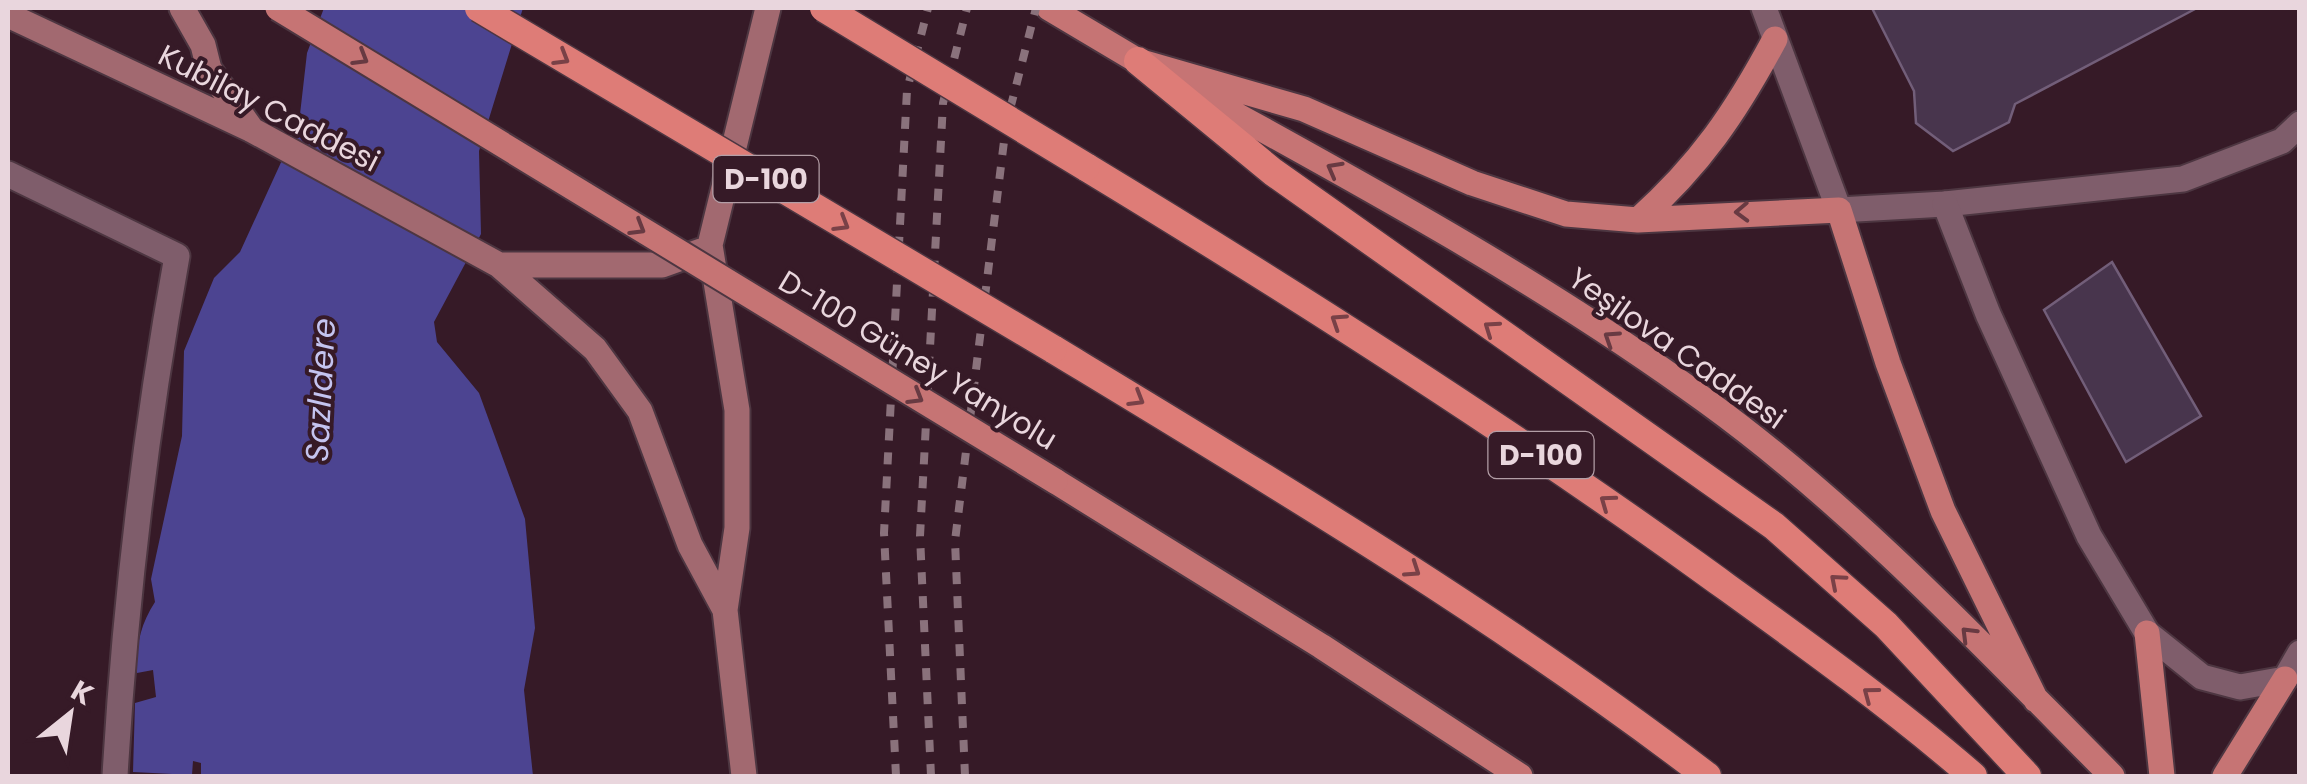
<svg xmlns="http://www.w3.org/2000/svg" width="2307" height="784" font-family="Poppins,sans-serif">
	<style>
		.water { fill: #4c4491 }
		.building { fill: #48354d; stroke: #725e79; stroke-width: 2.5 }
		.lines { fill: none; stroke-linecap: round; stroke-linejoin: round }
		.minor-casing { stroke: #4d3641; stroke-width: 29 }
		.tertiary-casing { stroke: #4d3641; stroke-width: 29 }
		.secondary-casing { stroke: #4d3641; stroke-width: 29 }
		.primary-casing { stroke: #4d3641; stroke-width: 29 }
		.trunk-casing { stroke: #4d3641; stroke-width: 31 }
		.minor { stroke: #7f5d6b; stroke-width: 25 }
		.tertiary { stroke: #7f5d6b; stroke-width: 25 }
		.secondary { stroke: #a26970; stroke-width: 25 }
		.primary { stroke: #c67474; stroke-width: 25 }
		.trunk { stroke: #de7c77; stroke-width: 28 }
		.rail { stroke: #8a727c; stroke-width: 8; stroke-dasharray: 12 12; stroke-linecap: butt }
		.primary-bridge-casing { stroke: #4d3641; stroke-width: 29; stroke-linecap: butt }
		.trunk-bridge-casing { stroke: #4d3641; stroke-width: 31; stroke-linecap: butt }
		.primary-bridge { stroke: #c67474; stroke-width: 25 }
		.trunk-bridge { stroke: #de7c77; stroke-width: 28 }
		.oneway { stroke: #683a42 }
		.oneway2 { stroke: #794147 }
		.labels { text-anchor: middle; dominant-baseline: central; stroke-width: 8; stroke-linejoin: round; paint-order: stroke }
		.shield { fill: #361a27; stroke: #b39ea6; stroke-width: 2.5 }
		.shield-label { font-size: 28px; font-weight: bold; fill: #e9d6dd }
		.street-label { font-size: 30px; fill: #e9d6dd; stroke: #361a27 }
		.water-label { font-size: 32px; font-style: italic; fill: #c4c4f0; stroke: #361a27 }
	</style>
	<rect width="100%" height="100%" fill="#361a27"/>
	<path class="water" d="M 324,8 L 523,8 L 479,151 L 481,234 L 434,322 L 437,342 L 479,393 L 525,519 L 535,628 L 524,690 L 533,776 L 201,776 L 201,763 L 193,761 L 192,775 L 133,772 L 135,703 L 156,697 L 153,670 L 137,673 C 136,646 140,625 155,602 L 151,579 L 182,436 L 184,351 L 214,278 L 240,252 L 299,123 L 307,53 Z"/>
	<path class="building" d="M 1872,8 L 2197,8 L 2015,104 L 2009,122 L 1953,151 L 1916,123 L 1914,91 Z
		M 2112,262 L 2201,416 L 2126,462 L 2044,310 Z"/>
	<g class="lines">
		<g class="minor-casing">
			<path id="minor" d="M 8,174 L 177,256 C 146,427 125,602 115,776
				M 1839,210 L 1945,204 L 2183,179 L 2282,141 L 2300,124"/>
		</g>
		<g class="tertiary-casing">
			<path id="tertiary" d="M 1764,8 L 1839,210
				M 1945,204 L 1988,314 L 2089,536 L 2147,633 L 2202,677 L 2240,687 L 2285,679 L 2300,653"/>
		</g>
		<g class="secondary-casing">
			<path id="secondary" d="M 182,8 L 203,45 L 209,69 L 252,130
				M 8,15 L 252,130 L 499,265 L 595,349 L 640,411 L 690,545 L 725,610
				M 499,265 L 662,265 L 701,251
				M 744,776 L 725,610 L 737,528 L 737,410 L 710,245 L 768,8"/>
		</g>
		<g class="primary-casing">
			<path id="primary" d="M 1049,8 L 1138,61 L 1304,109 L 1472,183 L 1566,214 L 1638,220 L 1839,210 L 1888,363 L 1943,511 L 2036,700
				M 1173,80 C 1354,180 1539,279 1706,401 C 1855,509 1983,646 2112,776
				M 1638,220 C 1700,165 1736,112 1775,39
				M 1055,481 L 1321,646 L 1520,776
				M 2147,633 L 2162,776
				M 2225,776 L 2285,679"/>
		</g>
		<g class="trunk-casing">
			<path id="trunk" d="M 1138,61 L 1273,172 L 1774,526 L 1886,625 L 2027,776
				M 1086,167 C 1294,293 1498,423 1696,565 C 1790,633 1885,700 1973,776
				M 1053,349 C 1276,484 1500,618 1707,776"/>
		</g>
		<use href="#minor" class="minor"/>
		<use href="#tertiary" class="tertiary"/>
		<use href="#secondary" class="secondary"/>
		<use href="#primary" class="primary"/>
		<use href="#trunk" class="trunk"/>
		<path class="rail" d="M 896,776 L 884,533 L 907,90 L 928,8
			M 931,776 L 920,536 L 943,103 L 967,8
			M 965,776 L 955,541 L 1006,125 L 1036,8"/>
		<g class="primary-bridge-casing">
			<path id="primary-bridge" d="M 278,8 L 1055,481"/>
		</g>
		<g class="trunk-bridge-casing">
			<path id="trunk-bridge" d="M 479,8 L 1053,349
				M 824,8 L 1086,167"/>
		</g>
		<use href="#primary-bridge" class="primary-bridge"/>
		<use href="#trunk-bridge" class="trunk-bridge"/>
	</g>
	<defs><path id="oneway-chevron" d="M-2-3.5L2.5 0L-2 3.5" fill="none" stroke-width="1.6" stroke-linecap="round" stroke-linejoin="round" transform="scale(2.5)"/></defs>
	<g class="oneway">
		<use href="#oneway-chevron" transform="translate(361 58) rotate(31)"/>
		<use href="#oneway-chevron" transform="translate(1334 169) rotate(-151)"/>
		<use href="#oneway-chevron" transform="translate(1742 212) rotate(178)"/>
		<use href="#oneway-chevron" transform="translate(638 228) rotate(31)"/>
		<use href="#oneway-chevron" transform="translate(1611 338) rotate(-147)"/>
		<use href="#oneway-chevron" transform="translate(916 397) rotate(31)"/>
		<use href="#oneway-chevron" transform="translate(1968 634) rotate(-135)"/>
	</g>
	<g class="oneway2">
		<use href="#oneway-chevron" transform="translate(562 58) rotate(31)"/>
		<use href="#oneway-chevron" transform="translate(842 224) rotate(31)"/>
		<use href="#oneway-chevron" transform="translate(1338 321) rotate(-147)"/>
		<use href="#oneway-chevron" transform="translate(1491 328) rotate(-145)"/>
		<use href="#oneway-chevron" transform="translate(1137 399) rotate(31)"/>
		<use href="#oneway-chevron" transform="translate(1607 502) rotate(-144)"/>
		<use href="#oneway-chevron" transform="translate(1413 570) rotate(34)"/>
		<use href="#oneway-chevron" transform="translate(1837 581) rotate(-139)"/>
		<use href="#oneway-chevron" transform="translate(1870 694) rotate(-143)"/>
	</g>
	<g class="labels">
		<g class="shield">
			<rect x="713.5" y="156" width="105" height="46" rx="8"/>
			<rect x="1488.5" y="432" width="105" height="46" rx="8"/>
		</g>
		<g class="shield-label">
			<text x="766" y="179">D-100</text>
			<text x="1541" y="455">D-100</text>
		</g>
		<g class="street-label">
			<text transform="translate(269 108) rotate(27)">Kubilay Caddesi</text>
			<text transform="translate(1677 348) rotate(35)">Yeşilova Caddesi</text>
			<text transform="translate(918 360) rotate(31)">D-100 Güney Yanyolu</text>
		</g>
		<g class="water-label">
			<text transform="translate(320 390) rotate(-87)">Sazlıdere</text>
		</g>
	</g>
	<rect width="2307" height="784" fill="none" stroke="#e9d6dd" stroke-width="20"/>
	<g transform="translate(70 714) rotate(30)" stroke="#361a27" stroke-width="8" paint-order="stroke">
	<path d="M0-8L18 38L0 25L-18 38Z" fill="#e9d6dd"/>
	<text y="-15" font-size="28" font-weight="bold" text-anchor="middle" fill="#e9d6dd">K</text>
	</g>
</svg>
